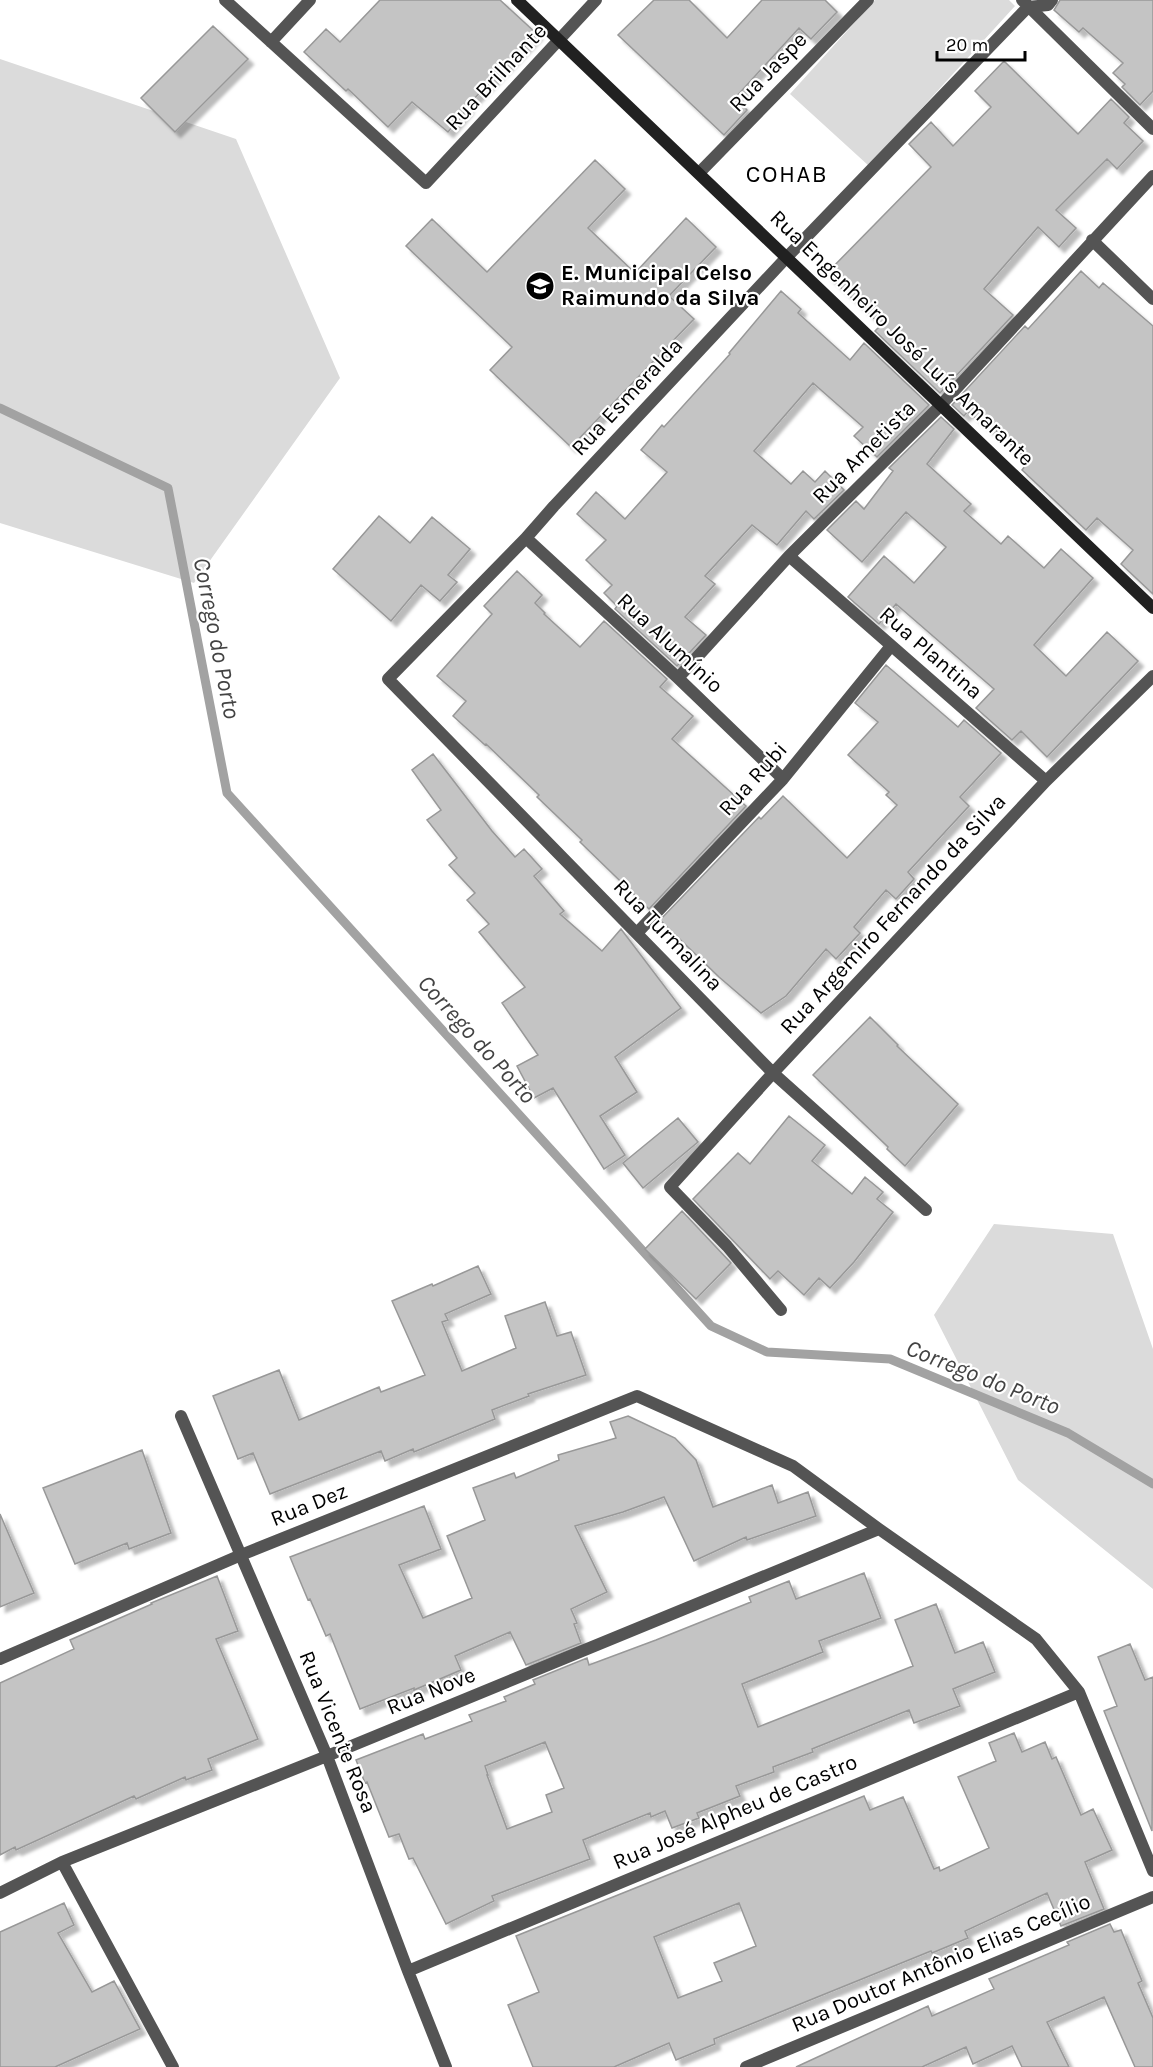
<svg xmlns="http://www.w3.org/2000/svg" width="1153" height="2067" font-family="Karla,sans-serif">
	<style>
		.green { fill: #dbdbdb }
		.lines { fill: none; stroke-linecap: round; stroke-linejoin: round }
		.stream { stroke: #a2a2a2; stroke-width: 9 }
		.building { fill: #c4c4c4; stroke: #989898; stroke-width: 1.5; fill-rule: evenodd; filter: url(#shadow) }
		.street { stroke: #545454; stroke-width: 12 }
		.secondary { stroke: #212121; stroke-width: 12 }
		.labels { text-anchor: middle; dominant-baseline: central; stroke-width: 4.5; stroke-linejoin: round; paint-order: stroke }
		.street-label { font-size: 22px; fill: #000; stroke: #fff }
		.poi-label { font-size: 22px; font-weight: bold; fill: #000; stroke: #fff; text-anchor: start }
		.neighbourhood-label { font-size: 24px; letter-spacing: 1.5px; fill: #000; stroke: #fff }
		.water-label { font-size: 24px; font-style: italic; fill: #434343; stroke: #fff }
	</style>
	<defs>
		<filter id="shadow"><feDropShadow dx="5.5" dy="5.5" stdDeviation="1.5" flood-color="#0004"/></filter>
	</defs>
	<rect width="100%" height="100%" fill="#fff"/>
	<path class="green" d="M 875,0 L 1009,0 L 1015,6 L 869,166 L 790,94 Z
		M 0,59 L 236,139 L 340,378 L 194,583 L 0,523 Z
		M 994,1224 L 1113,1234 L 1153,1349 L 1153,1589 L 1018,1480 L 934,1315 Z"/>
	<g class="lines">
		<path class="stream" d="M 0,408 L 168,488 L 227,793 L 711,1326 L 767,1352 L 890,1359 L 1068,1433 L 1153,1484"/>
	</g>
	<path class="building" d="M 380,0 L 500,0 L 537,34 L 466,107 L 468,108 L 448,132 L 412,102 L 388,127 L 348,89 L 346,91 L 304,52 L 326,29 L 340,42 Z
		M 654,0 L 689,0 L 727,38 L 762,0 L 825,0 L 837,12 L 811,39 L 799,28 L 735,98 L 747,110 L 724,135 L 618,35 Z
		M 1060,0 L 1153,0 L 1153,91 L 1140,105 L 1122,87 L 1125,84 L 1113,73 L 1123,63 L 1083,28 L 1079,32 L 1054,10 Z
		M 213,26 L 248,59 L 175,132 L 141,98 Z
		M 1004,61 L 1078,134 L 1111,99 L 1129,117 L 1124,123 L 1143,141 L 1117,169 L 1107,159 L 1056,210 L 1076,228 L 1059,247 L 1038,227 L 984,289 L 1013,315 L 940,393 L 875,331 L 881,325 L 826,274 L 931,167 L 909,144 L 931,122 L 953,146 L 991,107 L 975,91 Z
		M 595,160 L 625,189 L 588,228 L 635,273 L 686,218 L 716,247 L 669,296 L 694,319 L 571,447 L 490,370 L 512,347 L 406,246 L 432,219 L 487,272 Z
		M 1081,271 L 1099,288 L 1103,283 L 1153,326 L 1153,594 L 1121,564 L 1133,550 L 1097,518 L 1086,530 L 1022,470 L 1029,461 L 991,426 L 988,429 L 968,411 L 964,416 L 952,405 L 1025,326 L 1028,329 Z
		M 781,291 L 801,309 L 798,313 L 850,360 L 864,343 L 929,405 L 877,457 L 854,436 L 863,427 L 813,383 L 754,451 L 791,484 L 803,471 L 815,482 L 825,471 L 844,490 L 814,519 L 806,511 L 777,545 L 752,525 L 705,576 L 715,584 L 685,617 L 706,635 L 677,666 L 615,609 L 617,606 L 604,593 L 612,585 L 586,560 L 606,540 L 577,514 L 596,492 L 625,519 L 667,472 L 641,450 L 662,425 L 664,427 L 730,354 L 729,353 Z
		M 941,417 L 954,429 L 927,464 L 971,504 L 964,511 L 1001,544 L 1008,536 L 1044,568 L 1061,549 L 1093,578 L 1034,645 L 1066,676 L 1107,632 L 1138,661 L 1047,757 L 1021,731 L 1012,740 L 976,708 L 994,689 L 896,604 L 879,624 L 848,597 L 884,556 L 914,583 L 946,547 L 906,512 L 862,562 L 827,530 L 856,501 L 864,509 L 893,471 L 889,468 Z
		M 379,516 L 410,543 L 432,517 L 470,549 L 448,575 L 457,582 L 440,601 L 421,585 L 391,621 L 333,569 Z
		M 517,571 L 542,595 L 535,603 L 545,613 L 544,614 L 580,647 L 604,621 L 667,679 L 660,687 L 693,716 L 672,739 L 746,806 L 649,909 L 580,842 L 582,840 L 537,797 L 539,795 L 486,744 L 485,745 L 453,716 L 466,701 L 437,676 L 492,614 L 484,606 Z
		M 886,665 L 958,727 L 964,720 L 1001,753 L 960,797 L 969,806 L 908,872 L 914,879 L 896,899 L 886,890 L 854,927 L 860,933 L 836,959 L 826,949 L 786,996 L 761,1013 L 719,977 L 660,920 L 759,817 L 761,819 L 783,796 L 847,858 L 897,805 L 886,795 L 889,792 L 848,755 L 878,722 L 855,703 Z
		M 433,754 L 492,831 L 515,857 L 524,849 L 542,869 L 534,876 L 564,911 L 560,914 L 602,951 L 621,929 L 681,1008 L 615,1057 L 637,1092 L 600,1116 L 625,1155 L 604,1169 L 553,1088 L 534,1098 L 517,1066 L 538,1055 L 502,1003 L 525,987 L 479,932 L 489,924 L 467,900 L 475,893 L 449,865 L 457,858 L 427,820 L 441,810 L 412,770 Z
		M 870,1017 L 898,1045 L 897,1046 L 958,1104 L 905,1166 L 887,1149 L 888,1147 L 813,1075 Z
		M 789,1116 L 825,1145 L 812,1161 L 852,1194 L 865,1177 L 883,1192 L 877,1199 L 893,1212 L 854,1262 L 830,1288 L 819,1278 L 804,1295 L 778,1271 L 770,1279 L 693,1199 L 738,1153 L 750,1164 Z
		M 678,1118 L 698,1142 L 643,1188 L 623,1163 Z
		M 682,1211 L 731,1263 L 696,1299 L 645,1249 Z
		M 478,1266 L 491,1294 L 445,1314 L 448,1320 L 442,1322 L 462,1371 L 516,1348 L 505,1316 L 545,1302 L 557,1336 L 571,1332 L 586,1375 L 528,1394 L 529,1396 L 492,1410 L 495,1419 L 436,1443 L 414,1452 L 413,1449 L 385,1461 L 381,1451 L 270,1494 L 253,1453 L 238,1459 L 213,1396 L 279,1370 L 299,1420 L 379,1387 L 381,1392 L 425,1375 L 392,1301 L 432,1284 L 433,1286 Z
		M 628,1416 L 675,1438 L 696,1460 L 713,1507 L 772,1485 L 778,1503 L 808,1492 L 816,1516 L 747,1540 L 746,1537 L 694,1561 L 664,1497 L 623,1512 L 575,1526 L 607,1592 L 571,1609 L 577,1623 L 574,1624 L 581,1643 L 526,1665 L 510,1632 L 455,1656 L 461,1670 L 414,1690 L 414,1688 L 360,1709 L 330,1634 L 326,1636 L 310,1599 L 308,1600 L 290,1557 L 424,1506 L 441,1549 L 399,1565 L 423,1618 L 472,1598 L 447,1536 L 485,1520 L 473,1488 L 514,1473 L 516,1478 L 559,1460 L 558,1455 L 616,1438 L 610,1422 Z
		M 142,1450 L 171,1533 L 129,1549 L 127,1543 L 75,1564 L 43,1488 Z
		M 0,1514 L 34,1593 L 0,1607 Z
		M 864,1573 L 881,1618 L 819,1641 L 823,1652 L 742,1684 L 758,1727 L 913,1666 L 895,1620 L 936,1604 L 955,1653 L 983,1642 L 995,1672 L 953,1689 L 960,1706 L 914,1723 L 909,1710 L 812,1749 L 813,1752 L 773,1767 L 774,1772 L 736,1786 L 740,1796 L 697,1813 L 699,1818 L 672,1828 L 665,1811 L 651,1817 L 650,1813 L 583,1840 L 590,1859 L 492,1896 L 494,1901 L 446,1924 L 413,1858 L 409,1859 L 399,1834 L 389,1837 L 367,1782 L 365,1783 L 356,1760 L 423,1734 L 425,1739 L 472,1721 L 469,1715 L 506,1701 L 504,1697 L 535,1684 L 533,1680 L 587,1658 L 589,1665 L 656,1640 L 751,1602 L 749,1597 L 789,1581 L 796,1599 ZM 545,1742 L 564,1788 L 546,1795 L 552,1812 L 507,1829 L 487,1775 L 488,1775 L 485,1766 Z
		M 217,1576 L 238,1631 L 216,1639 L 258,1739 L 208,1759 L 212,1770 L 186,1780 L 185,1777 L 136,1799 L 134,1796 L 16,1850 L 15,1847 L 0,1855 L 0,1683 L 74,1649 L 70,1640 L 152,1604 L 151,1603 Z
		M 1130,1644 L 1145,1680 L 1153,1677 L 1152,1831 L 1104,1711 L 1117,1706 L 1098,1657 Z
		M 1014,1733 L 1022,1752 L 1045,1742 L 1052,1759 L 1056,1757 L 1081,1815 L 1093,1809 L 1112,1850 L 1085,1862 L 1104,1909 L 1061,1926 L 1047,1893 L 965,1931 L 968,1938 L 932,1953 L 931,1951 L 714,2039 L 715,2044 L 676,2060 L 669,2043 L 614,2067 L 533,2067 L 508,2005 L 539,1992 L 516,1936 L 864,1796 L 870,1810 L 903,1797 L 934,1869 L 939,1867 L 940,1871 L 989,1848 L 958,1777 L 996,1761 L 989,1743 ZM 739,1903 L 756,1946 L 714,1963 L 722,1981 L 678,1998 L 654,1937 Z
		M 64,1903 L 74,1925 L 58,1933 L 92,1992 L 114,1981 L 140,2029 L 55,2067 L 0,2067 L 0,1932 Z
		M 1110,1924 L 1114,1932 L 1121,1930 L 1142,1981 L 1138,1983 L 1153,2018 L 1153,2067 L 1135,2067 L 1104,1997 L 1047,2022 L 1069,2067 L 1022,2067 L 1012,2046 L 973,2064 L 966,2047 L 922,2067 L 796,2067 L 928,2006 L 932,2016 L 994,1989 L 989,1979 L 1069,1945 L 1067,1942 Z"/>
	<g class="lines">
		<path class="street" d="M 225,0 L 426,183 L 596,0
			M 1022,0 L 1153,129
			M 271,42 L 310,0
			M 699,173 L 868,0
			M 1092,240 L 1153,299
			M 526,538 L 678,678 L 783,779
			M 789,556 L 1046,781
			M 678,678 L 789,556 L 941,405 L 1153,176
			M 637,933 L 783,779 L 891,646
			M 926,1210 L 773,1073 L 388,679 L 526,538 L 554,506 L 787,257 L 1028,7 L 1048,5 L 1052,0
			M 781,1310 L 727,1246 L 670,1187 L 773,1073 L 1046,781 L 1153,676
			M 181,1416 L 327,1756 L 408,1971 L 446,2067
			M 0,1659 L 241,1555 L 637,1396 L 793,1466 L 879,1529 L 1036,1639 L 1079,1692 L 1153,1871
			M 62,1862 L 173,2067
			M 0,1893 L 62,1862 L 327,1756 L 879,1529
			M 408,1971 L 1079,1692
			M 746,2067 L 1153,1897"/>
		<path class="secondary" d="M 517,0 L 1153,608"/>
	</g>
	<defs>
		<g id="school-disc" transform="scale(1.5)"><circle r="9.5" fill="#000" stroke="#fff"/><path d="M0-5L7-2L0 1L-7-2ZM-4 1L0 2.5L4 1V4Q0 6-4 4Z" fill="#fff"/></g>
	</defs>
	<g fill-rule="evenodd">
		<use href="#school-disc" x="540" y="286"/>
	</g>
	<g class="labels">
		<g class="street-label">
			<text transform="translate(768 72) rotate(-46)">Rua Jaspe</text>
			<text transform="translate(496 77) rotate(-47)">Rua Brilhante</text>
			<text transform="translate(902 338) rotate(44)">Rua Engenheiro José Luís Amarante</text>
			<text transform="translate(627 397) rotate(-47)">Rua Esmeralda</text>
			<text transform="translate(864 452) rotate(-45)">Rua Ametista</text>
			<text transform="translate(670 643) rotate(43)">Rua Alumínio</text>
			<text transform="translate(931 653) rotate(41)">Rua Plantina</text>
			<text transform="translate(753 779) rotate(-48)">Rua Rubi</text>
			<text transform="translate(893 914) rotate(-47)">Rua Argemiro Fernando da Silva</text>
			<text transform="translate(668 935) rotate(46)">Rua Turmalina</text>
			<text transform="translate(309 1505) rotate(-22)">Rua Dez</text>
			<text transform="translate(431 1691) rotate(-22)">Rua Nove</text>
			<text transform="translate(338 1732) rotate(68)">Rua Vicente Rosa</text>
			<text transform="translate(735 1812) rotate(-23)">Rua José Alpheu de Castro</text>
			<text transform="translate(941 1963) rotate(-23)">Rua Doutor Antônio Elias Cecílio</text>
		</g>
		<g class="poi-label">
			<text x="561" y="273">E. Municipal Celso<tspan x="561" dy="25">Raimundo da Silva</tspan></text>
		</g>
		<g class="neighbourhood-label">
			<text x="787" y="174">COHAB</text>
		</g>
		<g class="water-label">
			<text transform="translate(217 638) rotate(79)">Corrego do Porto</text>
			<text transform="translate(477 1039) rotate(48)">Corrego do Porto</text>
			<text transform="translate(983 1377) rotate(22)">Corrego do Porto</text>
		</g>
	</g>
	<path d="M937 51v9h88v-9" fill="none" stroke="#000000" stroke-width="3"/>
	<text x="946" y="51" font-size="18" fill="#000000" stroke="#ffffff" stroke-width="4.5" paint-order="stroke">20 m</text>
</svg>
